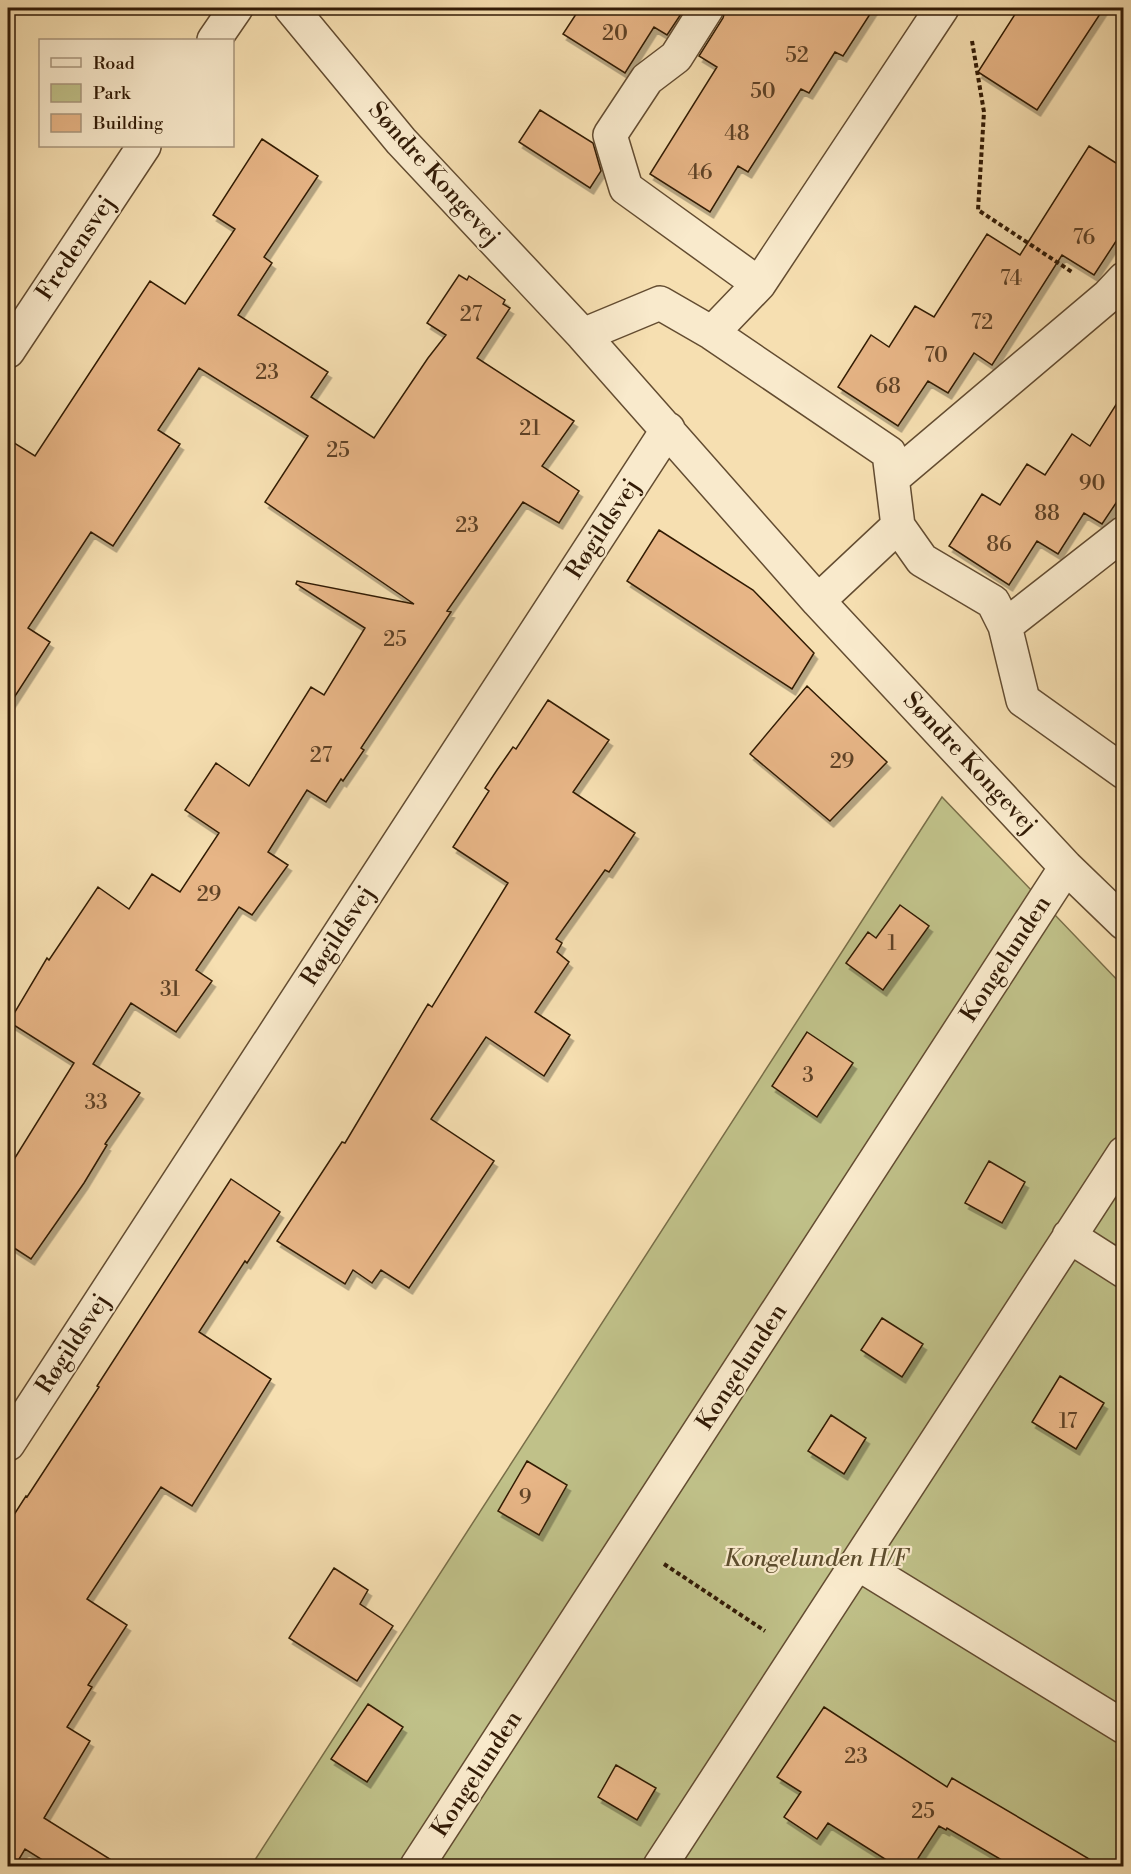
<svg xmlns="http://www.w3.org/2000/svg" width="1131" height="1874" font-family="'Libre Bodoni',serif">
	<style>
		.green { fill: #c0c189; stroke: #796e48; stroke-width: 1.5 }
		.building { fill: #e7b586; stroke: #321b06; stroke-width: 1.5; filter: url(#shadow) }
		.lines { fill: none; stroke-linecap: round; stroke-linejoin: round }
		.minor-casing { stroke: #634c31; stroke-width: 36 }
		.path { stroke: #321b06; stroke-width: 4; stroke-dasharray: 4.5 3; stroke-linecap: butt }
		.minor { stroke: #f9eacc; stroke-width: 33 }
		.labels { text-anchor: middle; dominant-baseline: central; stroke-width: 4.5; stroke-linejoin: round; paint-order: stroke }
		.number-label { font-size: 21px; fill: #5f4226 }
		.street-label { font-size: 24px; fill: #321b06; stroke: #f9eacc }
		.park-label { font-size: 24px; font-style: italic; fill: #5d4d2d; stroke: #f9eacc }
	</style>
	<defs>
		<filter id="shadow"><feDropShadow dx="3.5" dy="6" stdDeviation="0" flood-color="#0004"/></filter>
	</defs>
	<rect width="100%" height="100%" fill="#f6dfb1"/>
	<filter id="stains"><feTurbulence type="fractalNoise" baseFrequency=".00333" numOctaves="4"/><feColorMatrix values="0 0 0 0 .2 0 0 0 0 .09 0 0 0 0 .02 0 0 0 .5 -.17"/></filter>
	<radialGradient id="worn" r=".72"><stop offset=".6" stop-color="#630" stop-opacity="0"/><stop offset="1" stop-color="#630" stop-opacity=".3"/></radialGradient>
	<path class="green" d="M 942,797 L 1123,986 L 1123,1866 L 251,1866 Z"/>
	<path class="building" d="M 580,8 L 685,8 L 667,35 L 654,27 L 625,73 L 563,34 Z
		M 726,8 L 874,8 L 843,56 L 835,52 L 809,93 L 801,89 L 748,172 L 738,166 L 710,212 L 650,174 L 717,67 L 699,56 L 723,18 Z
		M 1019,8 L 1104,8 L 1037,110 L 978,72 Z
		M 540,110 L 593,143 L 601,171 L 590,188 L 519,142 Z
		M 262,139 L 318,176 L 264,257 L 272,263 L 238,315 L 328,372 L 311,397 L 374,438 L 428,358 L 446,335 L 427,323 L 459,275 L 467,280 L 469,276 L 505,300 L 503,304 L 510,308 L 477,358 L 574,421 L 542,466 L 579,491 L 559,523 L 523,502 L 447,611 L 451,612 L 361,748 L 364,750 L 343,781 L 341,779 L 326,802 L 307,790 L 268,852 L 288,865 L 252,915 L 239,907 L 196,970 L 212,981 L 176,1032 L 131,1003 L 93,1064 L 140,1093 L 105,1144 L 107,1145 L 84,1183 L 31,1259 L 8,1244 L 8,1169 L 74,1063 L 9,1022 L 47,958 L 49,960 L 98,887 L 129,909 L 152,874 L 180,892 L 219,833 L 185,810 L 216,763 L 249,786 L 311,687 L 324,695 L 365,628 L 296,584 L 297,581 L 414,604 L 265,502 L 308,436 L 199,368 L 158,430 L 180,444 L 113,546 L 91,532 L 28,628 L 50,642 L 8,707 L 8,439 L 35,456 L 150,281 L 185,304 L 235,229 L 213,215 Z
		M 1089,146 L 1124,168 L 1124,229 L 1094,275 L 1062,255 L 992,365 L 974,353 L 948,393 L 928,381 L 898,426 L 838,387 L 871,335 L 889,347 L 915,306 L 934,317 L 987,234 L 1020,255 Z
		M 1124,392 L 1124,491 L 1102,524 L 1084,513 L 1058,554 L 1037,541 L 1009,585 L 949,546 L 982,494 L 1000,505 L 1027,464 L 1045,475 L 1072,434 L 1090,446 Z
		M 659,530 L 753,590 L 814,653 L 792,689 L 627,581 Z
		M 807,686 L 887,762 L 830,821 L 750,754 Z
		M 548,700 L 609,740 L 573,792 L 635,833 L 609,872 L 605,870 L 556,939 L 562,943 L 557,952 L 569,962 L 535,1012 L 570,1035 L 544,1076 L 486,1037 L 431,1119 L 494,1161 L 409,1288 L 381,1270 L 372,1283 L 353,1270 L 345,1284 L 277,1241 L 342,1142 L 345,1143 L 428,1004 L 432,1007 L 508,883 L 453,847 L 489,791 L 485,788 L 497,770 L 513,747 L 516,749 Z
		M 900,905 L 929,926 L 883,990 L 846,963 L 868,932 L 876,938 Z
		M 807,1032 L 853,1063 L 817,1117 L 772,1086 Z
		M 989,1161 L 1025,1182 L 1002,1223 L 965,1203 Z
		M 231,1179 L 280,1212 L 247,1263 L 245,1261 L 199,1332 L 271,1379 L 192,1506 L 161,1487 L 87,1599 L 127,1625 L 88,1685 L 92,1687 L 67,1727 L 90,1741 L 44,1818 L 121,1866 L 52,1866 L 25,1849 L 15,1866 L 8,1866 L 8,1524 L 26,1496 L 27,1497 L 99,1387 L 97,1386 Z
		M 882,1318 L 923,1344 L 902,1377 L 861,1350 Z
		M 1060,1376 L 1104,1403 L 1076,1449 L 1032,1422 Z
		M 831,1415 L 866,1438 L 844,1474 L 808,1451 Z
		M 527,1461 L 567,1485 L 539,1535 L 498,1511 Z
		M 334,1568 L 368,1590 L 360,1604 L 393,1626 L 357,1681 L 289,1638 Z
		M 368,1704 L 403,1727 L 367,1782 L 331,1759 Z
		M 824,1707 L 947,1787 L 952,1778 L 1101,1866 L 1012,1866 L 947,1828 L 946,1830 L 939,1826 L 913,1866 L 896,1866 L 828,1823 L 817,1839 L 784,1817 L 801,1792 L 777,1777 Z
		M 616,1765 L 656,1788 L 637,1820 L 598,1797 Z"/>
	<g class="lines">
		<g class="minor-casing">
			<path id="minor" d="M 291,8 L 401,141 L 583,335 L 818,601 L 1066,867 L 1124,923
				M 707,8 L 676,57 L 647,79 L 610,135 L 626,188 L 759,284
				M 214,40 L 236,8
				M 712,333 L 759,284 L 942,8
				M 583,335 L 660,303 L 712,333 L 889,453 L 898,526 L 922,560 L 993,602 L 1005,626 L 1023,700 L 1124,772
				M 8,351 L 144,146
				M 893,478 L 1108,296 L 1124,279
				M 818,601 L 898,526
				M 1005,626 L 1124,533
				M 1069,1236 L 1124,1271
				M 8,1444 L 668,429
				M 857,1563 L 1124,1727
				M 417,1866 L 1066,867
				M 660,1866 L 1124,1153"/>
		</g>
		<path class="path" d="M 972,41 L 984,112 L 978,210 L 1072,272
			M 664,1564 L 765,1631"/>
		<use href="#minor" class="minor"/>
	</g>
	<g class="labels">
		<g class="number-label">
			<text x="615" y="34">20</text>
			<text x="797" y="56">52</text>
			<text x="763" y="92">50</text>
			<text x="737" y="134">48</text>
			<text x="700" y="173">46</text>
			<text x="1084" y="238">76</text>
			<text x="1011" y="279">74</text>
			<text x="471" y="315">27</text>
			<text x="982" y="323">72</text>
			<text x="936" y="356">70</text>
			<text x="267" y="373">23</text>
			<text x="888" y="387">68</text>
			<text x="530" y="429">21</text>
			<text x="338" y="451">25</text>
			<text x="1092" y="484">90</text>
			<text x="1047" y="514">88</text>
			<text x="467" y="526">23</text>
			<text x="999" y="545">86</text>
			<text x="395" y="640">25</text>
			<text x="321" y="756">27</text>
			<text x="842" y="762">29</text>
			<text x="209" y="895">29</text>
			<text x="892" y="944">1</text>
			<text x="170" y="990">31</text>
			<text x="808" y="1076">3</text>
			<text x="96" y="1103">33</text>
			<text x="1068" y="1422">17</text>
			<text x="525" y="1498">9</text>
			<text x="856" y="1757">23</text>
			<text x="923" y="1812">25</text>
		</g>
		<g class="street-label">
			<text transform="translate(434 174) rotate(48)">Søndre Kongevej</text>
			<text transform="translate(76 248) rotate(-56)">Fredensvej</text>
			<text transform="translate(603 529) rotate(-57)">Røgildsvej</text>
			<text transform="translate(970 763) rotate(47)">Søndre Kongevej</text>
			<text transform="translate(338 936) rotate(-57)">Røgildsvej</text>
			<text transform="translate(1006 959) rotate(-57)">Kongelunden</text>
			<text transform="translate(73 1344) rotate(-57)">Røgildsvej</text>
			<text transform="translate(742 1367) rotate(-57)">Kongelunden</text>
			<text transform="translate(477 1774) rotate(-57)">Kongelunden</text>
		</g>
		<g class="park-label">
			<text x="816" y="1559">Kongelunden H/F</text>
		</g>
	</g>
	<rect width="1131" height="1874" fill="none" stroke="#f6dfb1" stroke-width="30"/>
	<rect x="9" y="9" width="1113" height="1856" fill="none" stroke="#321b06" stroke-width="3"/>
	<rect x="15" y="15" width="1101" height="1844" fill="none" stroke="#321b06" stroke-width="1.5"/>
	<rect x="39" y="39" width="195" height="108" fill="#f9eacc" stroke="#a9977d" stroke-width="1.5"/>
	<rect x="51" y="58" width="30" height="9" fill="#f9eacc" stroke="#a9977d" stroke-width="1.5"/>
	<text x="93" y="69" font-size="18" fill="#321b06">Road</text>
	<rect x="51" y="84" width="30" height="18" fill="#c0c189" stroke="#a9977d" stroke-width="1.5"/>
	<text x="93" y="99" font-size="18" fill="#321b06">Park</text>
	<rect x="51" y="114" width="30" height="18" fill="#e7b586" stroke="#a9977d" stroke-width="1.5"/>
	<text x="93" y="129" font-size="18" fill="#321b06">Building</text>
	<rect width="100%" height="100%" filter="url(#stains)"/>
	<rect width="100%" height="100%" fill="url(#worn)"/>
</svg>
